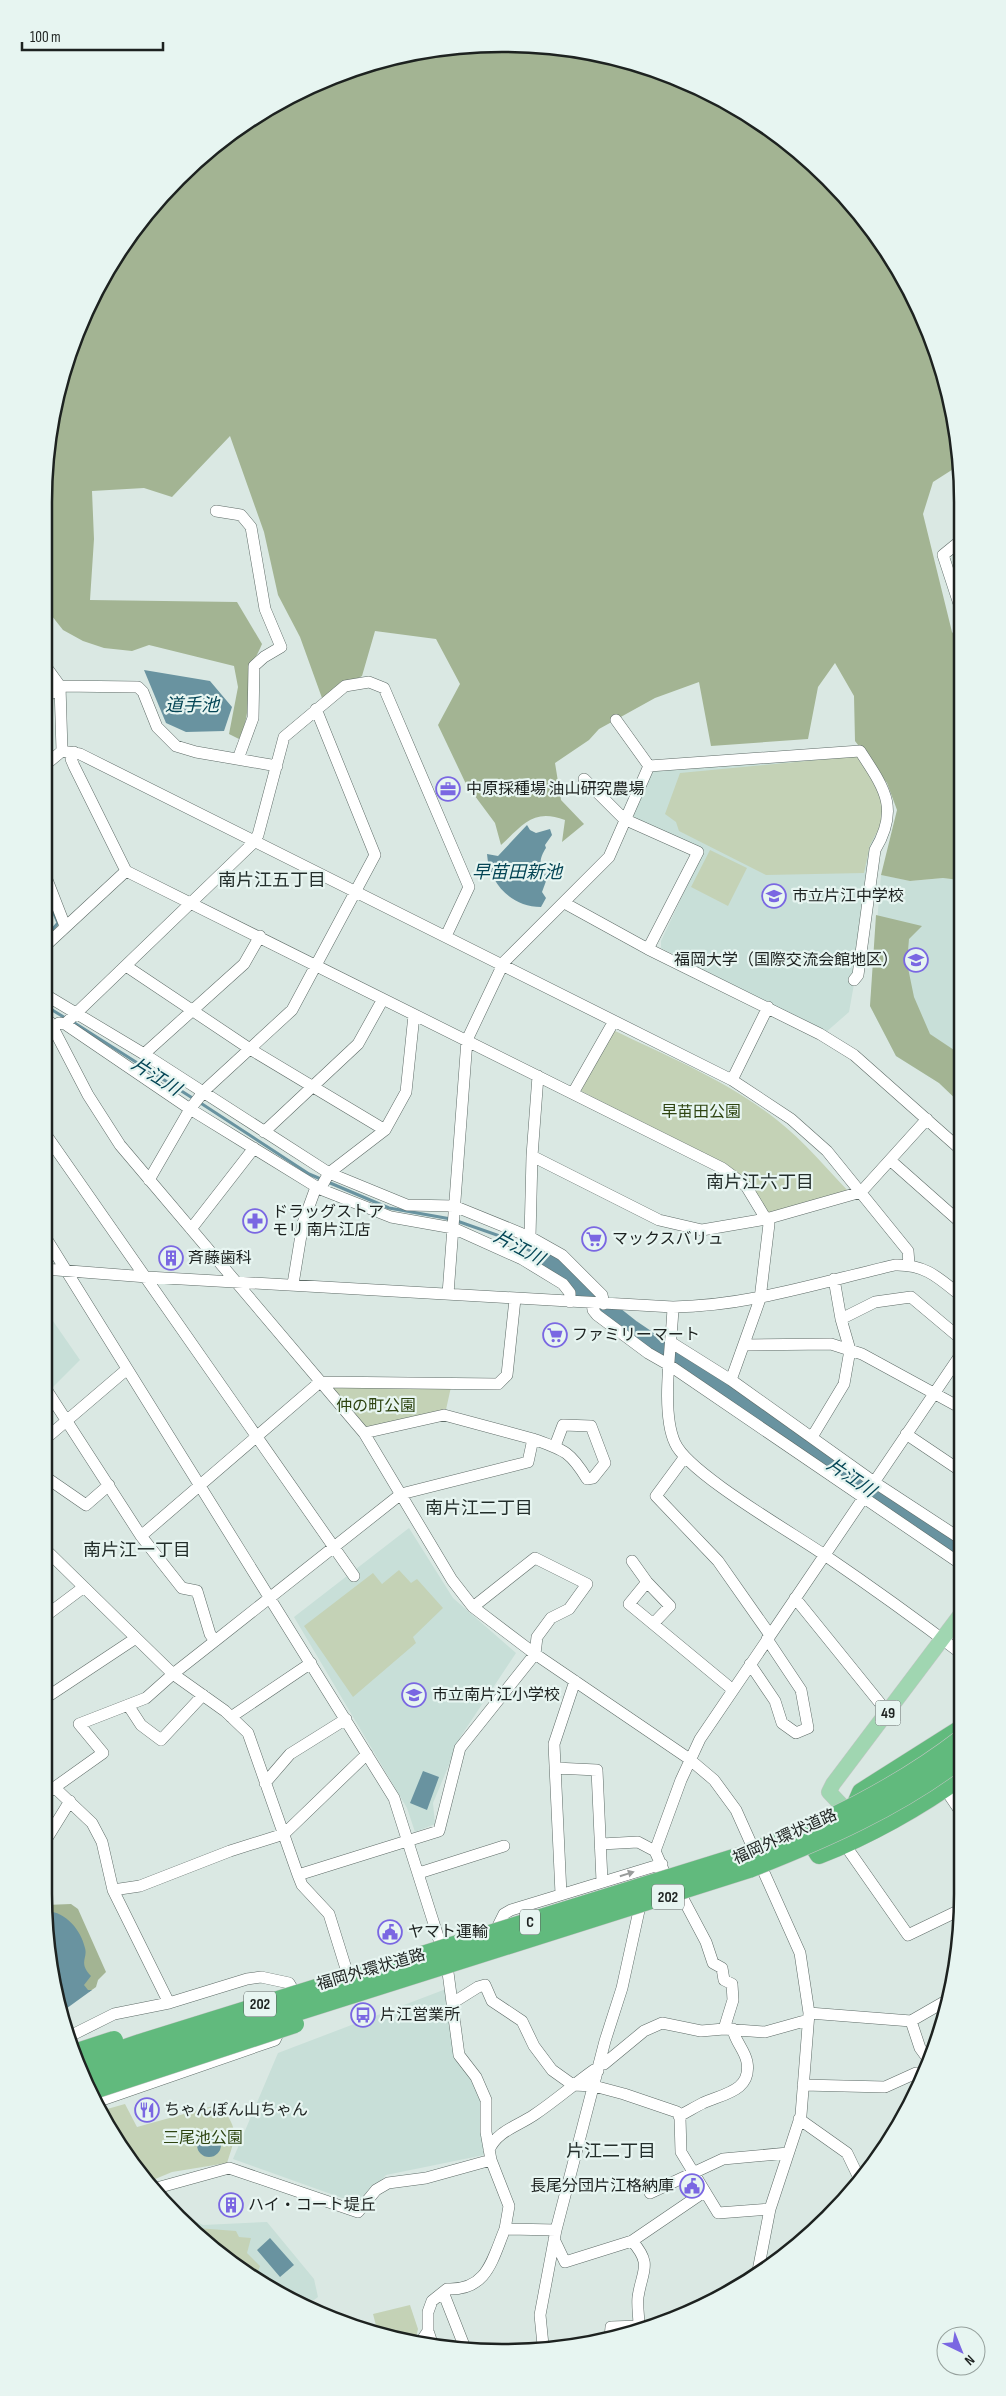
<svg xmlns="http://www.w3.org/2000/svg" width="1006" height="2396" font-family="'Sofia Sans Condensed','Noto Sans JP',sans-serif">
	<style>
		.built { fill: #c8dfd8 }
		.green { fill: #c4d2b6 }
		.forest { fill: #a3b493 }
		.water { fill: #6993a0 }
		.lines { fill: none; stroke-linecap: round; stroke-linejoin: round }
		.stream { stroke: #6993a0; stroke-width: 3 }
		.river { stroke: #6993a0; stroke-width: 18 }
		.minor-casing { stroke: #5e6b67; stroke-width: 12 }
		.major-casing { stroke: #c4c6c5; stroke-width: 16 }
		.highway-casing { stroke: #c4c6c5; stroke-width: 19 }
		.minor { stroke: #fff; stroke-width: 11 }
		.major { stroke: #a0d6b1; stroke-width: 15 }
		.highway { stroke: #61ba7d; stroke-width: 18 }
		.highway-bridge-casing { stroke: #c4c6c5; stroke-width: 19; stroke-linecap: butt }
		.highway-bridge { stroke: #61ba7d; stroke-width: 18 }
		.oneway { fill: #999c9b }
		.labels { text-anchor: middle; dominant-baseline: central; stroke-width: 4.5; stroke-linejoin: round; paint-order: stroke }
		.shield { fill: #e7f5f1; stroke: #5a615f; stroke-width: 1 }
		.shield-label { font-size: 15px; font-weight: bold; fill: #1d2220 }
		.poi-label { font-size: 16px; fill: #1d2220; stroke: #e7f5f1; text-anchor: start }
		.park-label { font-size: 16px; fill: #2e4411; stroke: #e7f5f1 }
		.street-label { font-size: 16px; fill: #1d2220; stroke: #e7f5f1 }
		.water-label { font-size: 18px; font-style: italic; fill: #044555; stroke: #e7f5f1 }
		.neighbourhood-label { font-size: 18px; fill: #242f2c; stroke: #e7f5f1 }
		.rim { fill: none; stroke: #1d2220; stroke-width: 2.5 }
	</style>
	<rect width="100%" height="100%" fill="#dae8e3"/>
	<path class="built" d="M 860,753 L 886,806 L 849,1012 L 825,1033 L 661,948 L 661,941 L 703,852 L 633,817 L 651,771 Z
		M 881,875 L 911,881 L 943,878 L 959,880 L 960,1103 L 939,1083 L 896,1056 L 870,1006 Z
		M 44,1308 L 80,1360 L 53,1387 L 44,1378 Z
		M 409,1528 L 453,1598 L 516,1653 L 461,1736 L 433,1803 L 435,1824 L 415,1832 L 407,1808 L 294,1617 Z
		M 446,1989 L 454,2056 L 472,2078 L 482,2101 L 484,2155 L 386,2175 L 359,2204 L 233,2159 L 278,2053 Z
		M 185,2216 L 203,2225 L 267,2222 L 314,2279 L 318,2297 L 314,2300 L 293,2299 L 274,2291 Z"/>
	<path class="green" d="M 859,756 L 881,790 L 884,807 L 882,823 L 870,845 L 864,873 L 766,875 L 679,831 L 676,822 L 665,814 L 680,773 Z
		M 710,850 L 747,868 L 728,906 L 691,887 Z
		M 613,1030 C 669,1057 728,1081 777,1120 C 804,1141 826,1168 850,1193 L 767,1215 L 745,1177 L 725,1165 L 581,1091 Z
		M 334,1385 L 451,1387 L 445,1414 L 367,1430 L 355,1413 L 333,1389 Z
		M 399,1570 L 411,1583 L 417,1579 L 443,1608 L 413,1637 L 416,1643 L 353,1697 L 304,1626 L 373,1573 L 382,1584 Z
		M 125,2104 L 137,2127 L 220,2104 C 238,2130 237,2133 227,2163 L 172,2172 L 148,2182 L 105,2122 L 100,2111 Z
		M 197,2228 L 236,2231 L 239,2237 L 251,2238 L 247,2253 L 260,2266 L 256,2277 Z
		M 410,2305 L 418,2329 L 415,2342 L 378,2333 L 373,2314 Z"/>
	<path class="forest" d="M 473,45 L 563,48 L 650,68 L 758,121 L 848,200 L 927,327 L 958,443 L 958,466 L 933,482 L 923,514 L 952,632 L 959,640 L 959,880 L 943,878 L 910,881 L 881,875 L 897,810 L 887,783 L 855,741 L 854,696 L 835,663 L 818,687 L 808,739 L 711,746 L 699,682 L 655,698 L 599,729 L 589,740 L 555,763 L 561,800 L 584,824 L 562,842 L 565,820 C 533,808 523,825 501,845 L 495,823 L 466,784 L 438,725 L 460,684 L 436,639 L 375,631 L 362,676 L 322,698 L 300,637 L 278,595 L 264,532 L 230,436 L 172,497 L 144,488 L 92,491 L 94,539 L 90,600 L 237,602 L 262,644 C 259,652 253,661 251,669 C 246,695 252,713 239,739 L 229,734 L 238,687 L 234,666 L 149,645 L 132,651 L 104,648 L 83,641 L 63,630 L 44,606 L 44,503 L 68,356 L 105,274 L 158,200 L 223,139 L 300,91 L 384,59 Z
		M 876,915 L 922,926 L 909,939 L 907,963 L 914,997 L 930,1034 L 960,1054 L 960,1103 L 939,1083 L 896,1056 L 870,1006 Z
		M 71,1904 L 78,1909 L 106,1972 L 98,1980 L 96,1987 L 89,1992 L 81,1987 L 47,1914 L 46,1905 Z"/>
	<path class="water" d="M 144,670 L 210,681 L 232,707 L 224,731 L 186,732 L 166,723 Z
		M 527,825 L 530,830 L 536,833 L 550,829 L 552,835 L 545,845 L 546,848 C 541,855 537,867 545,874 L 549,873 L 542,892 L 546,898 L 541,907 C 511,907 489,883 487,854 L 498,856 Z
		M 423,1771 L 439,1777 L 427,1810 L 410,1803 Z
		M 47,1911 C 66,1912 81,1930 85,1948 C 88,1959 78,1962 91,1976 L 84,1985 L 88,1990 L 92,1990 L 63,2011 Z
		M197 2145a12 12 0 1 1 24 0a12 12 0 1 1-24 0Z
		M 270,2238 L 294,2265 L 280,2277 L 257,2250 Z"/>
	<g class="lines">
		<path class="stream" d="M 44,890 L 58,923 L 44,939
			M 44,1005 L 67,1019
			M 73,1022 L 194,1099
			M 199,1102 L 309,1174 L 389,1208 L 451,1219
			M 457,1221 L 511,1240 L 541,1257"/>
		<path class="river" d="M 541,1257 L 632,1329 L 961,1552"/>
		<g class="minor-casing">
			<path id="minor" d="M 216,511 L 241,515 L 251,527 L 265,609 L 281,647 L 264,657 L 254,666 L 253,718 L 238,759
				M 959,542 L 943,555 L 959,604
				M 44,664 L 60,686 L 62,751
				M 44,699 L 60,686 L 138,687 L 143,692 L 157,727 L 176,746 L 196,752 L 277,766
				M 616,720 L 649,766 L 860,751 C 884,788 900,808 875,850 L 858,975 L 854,980
				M 74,752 L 71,759 L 74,766 L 126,871 L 722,1168 L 746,1186 L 769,1224 L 760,1299 L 731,1380
				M 44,766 L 62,751 L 80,754 L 732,1080 L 791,1119 L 827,1151 L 908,1251 L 909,1264
				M 584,779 L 624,819 L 698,852 L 648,949
				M 44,872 L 65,926
				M 565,901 L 568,905 L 648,949 L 820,1034 L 854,1055 L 960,1149
				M 44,947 L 126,871
				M 126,966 L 250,1049 L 385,1130
				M 44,994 L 144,1054 L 329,1173 L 407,1205 L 454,1206 L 530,1237 L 562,1255 L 602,1295 L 604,1304
				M 44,1017 L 50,1022 L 88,1095 L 120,1145 L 364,1433 L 452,1580 L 473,1607 L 535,1654 L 688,1758 L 714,1780 L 736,1810 L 800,1953 L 809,2013 L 801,2115 L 770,2209 L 757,2276
				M 59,1023 L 65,1024 L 190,1109 L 320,1189 L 391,1217 L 453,1228 L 522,1259 L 563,1284 L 570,1293 L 570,1302
				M 65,1024 L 251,845 L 258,835 L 284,737 L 345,686 L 369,682 L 384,688 L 469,887 L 446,936
				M 144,1054 L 244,964 L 260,936
				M 732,1080 L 768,1007
				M 573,1093 L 614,1021
				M 44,1132 L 354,1576
				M 264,1132 L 358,1044 L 383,999
				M 532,1156 L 659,1220 L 702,1230 L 766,1219 L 861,1192 L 927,1119
				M 890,1160 L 960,1222
				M 149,1180 L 190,1109 L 205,1090 L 292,1010 L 375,855 L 316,709
				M 320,1189 L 329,1173 L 385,1130 L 406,1092 L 414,1015
				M 191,1229 L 254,1148
				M 44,1235 L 394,1798 L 447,1965 L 459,2055 L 476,2077 L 486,2100 L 486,2132 L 491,2160
				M 530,1237 L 532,1156 L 538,1076
				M 44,1269 L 147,1277 L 673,1307 C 749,1306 821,1282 895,1265 C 925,1264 939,1278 961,1296
				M 293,1284 L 303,1223 L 316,1187
				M 448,1294 L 467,1040 L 504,962 L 609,857 L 649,766
				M 592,1303 L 593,1310 L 597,1315 L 648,1353 L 669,1365 L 961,1564
				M 673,1307 C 672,1343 660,1411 675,1443 C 688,1473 791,1532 823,1554 C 870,1586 916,1619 962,1654
				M 841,1319 L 875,1302 L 911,1297 L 961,1339
				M 672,1343 L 731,1380 L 874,1482 L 961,1539
				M 744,1345 L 831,1344 L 862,1354 L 961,1408
				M 44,1386 L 141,1536 L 182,1588 L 197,1591 L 210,1634 L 215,1641 L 401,1494 L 528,1462 L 533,1439 C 564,1450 570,1451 587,1479 L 593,1478 L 605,1463 L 591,1426 L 563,1425 L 555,1446
				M 364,1433 L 444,1415 L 533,1439
				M 906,1434 L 961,1471
				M 812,1437 L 844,1384 L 850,1350 L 841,1319 L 834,1279
				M 44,1440 L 126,1370
				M 684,1458 L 656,1496 L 718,1561 L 770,1635
				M 44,1476 L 86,1505 L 109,1485
				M 141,1536 L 320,1382 L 498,1384 L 507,1375 L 515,1299
				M 44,1548 L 136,1638
				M 632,1561 L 647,1582 L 670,1606 L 653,1624
				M 647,1582 L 629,1604 L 733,1690
				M 795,1598 L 888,1713
				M 44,1617 L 84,1587
				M 750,1664 L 775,1701 L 782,1723 L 796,1733 L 808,1728 L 801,1690 L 767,1639
				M 44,1699 L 136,1638 L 173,1674 L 215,1641
				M 128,1705 L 141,1725 L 161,1740 L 203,1695
				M 231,1717 L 311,1663
				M 555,1768 L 597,1770 L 602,1881
				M 265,1783 L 290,1754 L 346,1719
				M 55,1788 L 92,1823 L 102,1842 L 113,1890 L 169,2003
				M 945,1789 L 962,1814
				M 44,1795 L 103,1753 L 79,1724 L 146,1698 L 173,1674 L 225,1711 L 248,1733 L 298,1875 L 302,1885 L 329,1914 L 348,1975
				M 44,1843 L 70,1801
				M 601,1844 L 638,1842 L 655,1851
				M 845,1845 L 908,1935 L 960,1910
				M 419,1873 L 504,1846
				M 298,1875 L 439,1831 L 460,1748 L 535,1654 L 537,1637 L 551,1618 L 569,1609 L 587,1584 L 535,1558 L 473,1607
				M 666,1883 L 668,1881 L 655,1851 L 681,1780 L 700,1739 L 961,1354
				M 113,1890 L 140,1886 L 230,1851 L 284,1834 L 367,1754
				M 680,1893 L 706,1942 L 713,1963 L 722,1968 L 724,1980 L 732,1984 L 733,2000 L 724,2029
				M 561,1894 L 554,1744 L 575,1681
				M 494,1934 L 504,1914 L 511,1910 L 662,1864
				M 454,2002 L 478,1987 L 485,1985 L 492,2001 L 522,2021 L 534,2046 L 552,2070 L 573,2085 L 594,2086 L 624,2094 L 677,2112 L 680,2118 L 681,2152 L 718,2213 L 770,2209
				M 809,2013 L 911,2021 L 944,2002
				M 911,2021 L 920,2048 L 928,2059
				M 68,2037 L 114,2014 L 169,2003 L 247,1979 L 261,1977 L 289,1983 L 295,1993
				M 600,2064 L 604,2064 L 644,2031 L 662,2023 L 701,2031 L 724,2029 L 765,2032 L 808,2020
				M 803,2085 L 885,2087 L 916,2073 L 920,2073
				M 96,2102 L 275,2040 L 282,2025
				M 679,2116 C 687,2112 695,2107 703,2103 C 723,2094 752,2091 747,2062 C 745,2050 734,2040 733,2029
				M 799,2119 L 847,2153 L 860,2180
				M 489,2150 C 497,2131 518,2126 534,2115 C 555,2101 573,2085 594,2070 L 598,2071
				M 153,2189 L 229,2168 L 358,2212 L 376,2190 L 388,2183 L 426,2178 L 491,2160 L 509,2206 L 505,2229
				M 650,2193 L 723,2159 L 788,2153
				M 554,2239 L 565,2262 L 632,2241 C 653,2265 642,2270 638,2297 C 637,2306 639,2317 639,2326 L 642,2329
				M 632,2241 L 704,2192
				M 443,2292 L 465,2348
				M 428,2331 L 433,2346
				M 610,2338 L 611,2327 L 639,2326
				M 420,2343 L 428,2331 L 428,2312 L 432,2301 L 447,2289 C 487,2291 492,2260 505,2229 L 556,2230
				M 543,2345 L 540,2315 L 556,2230 L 605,2041 L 622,1988 L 640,1906 L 645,1902"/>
		</g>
		<g class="major-casing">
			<path id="major" d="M 846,1810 L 829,1792 L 833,1784 L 961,1614"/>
		</g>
		<g class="highway-casing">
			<path id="highway" d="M 855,1806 L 861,1792 L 962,1728
				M 814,1847 L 819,1855 C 867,1836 920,1807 962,1776"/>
		</g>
		<use href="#minor" class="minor"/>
		<use href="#major" class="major"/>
		<use href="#highway" class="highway"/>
		<g class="highway-bridge-casing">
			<path id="highway-bridge" d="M 74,2053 L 114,2040
				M 79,2064 L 140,2043 L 743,1855 C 821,1825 896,1789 962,1738
				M 85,2079 L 749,1869 C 823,1840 899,1807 962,1758
				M 91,2091 L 295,2024"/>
		</g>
		<use href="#highway-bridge" class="highway-bridge"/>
	</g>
	<defs><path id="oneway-solid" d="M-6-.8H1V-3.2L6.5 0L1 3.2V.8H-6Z" transform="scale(1.25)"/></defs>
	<use class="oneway" href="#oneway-solid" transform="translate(627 1874) rotate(-17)"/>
	<defs>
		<g id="office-ring" transform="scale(1.25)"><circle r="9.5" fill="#e7f5f1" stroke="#7a67e2" stroke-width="1.5"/><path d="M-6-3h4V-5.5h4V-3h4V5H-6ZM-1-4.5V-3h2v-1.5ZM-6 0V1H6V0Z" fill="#7a67e2"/></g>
		<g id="school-ring" transform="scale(1.25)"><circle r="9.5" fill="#e7f5f1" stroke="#7a67e2" stroke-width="1.5"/><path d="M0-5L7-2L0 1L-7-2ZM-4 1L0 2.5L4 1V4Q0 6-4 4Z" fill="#7a67e2"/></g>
		<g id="university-ring" transform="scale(1.25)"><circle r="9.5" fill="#e7f5f1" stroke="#7a67e2" stroke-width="1.5"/><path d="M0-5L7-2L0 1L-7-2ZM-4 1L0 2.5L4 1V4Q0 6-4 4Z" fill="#7a67e2"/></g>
		<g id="pharmacy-ring" transform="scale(1.25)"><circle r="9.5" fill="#e7f5f1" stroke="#7a67e2" stroke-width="1.5"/><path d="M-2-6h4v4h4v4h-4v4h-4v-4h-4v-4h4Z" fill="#7a67e2"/></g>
		<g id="supermarket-ring" transform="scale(1.25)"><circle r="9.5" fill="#e7f5f1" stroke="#7a67e2" stroke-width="1.5"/><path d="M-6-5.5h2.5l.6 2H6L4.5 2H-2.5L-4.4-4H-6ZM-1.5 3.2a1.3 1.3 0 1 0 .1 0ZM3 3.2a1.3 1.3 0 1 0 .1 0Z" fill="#7a67e2"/></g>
		<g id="building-ring" transform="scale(1.25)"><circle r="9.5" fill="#e7f5f1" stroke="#7a67e2" stroke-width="1.5"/><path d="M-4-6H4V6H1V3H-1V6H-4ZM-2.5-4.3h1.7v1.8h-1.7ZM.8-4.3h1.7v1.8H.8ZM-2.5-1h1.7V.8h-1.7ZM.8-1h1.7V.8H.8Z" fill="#7a67e2"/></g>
		<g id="civic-ring" transform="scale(1.25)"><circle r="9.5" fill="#e7f5f1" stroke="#7a67e2" stroke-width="1.5"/><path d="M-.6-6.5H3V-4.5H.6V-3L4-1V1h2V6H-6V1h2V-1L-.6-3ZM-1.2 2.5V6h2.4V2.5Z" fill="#7a67e2"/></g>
		<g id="bus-ring" transform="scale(1.25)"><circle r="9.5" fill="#e7f5f1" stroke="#7a67e2" stroke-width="1.5"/><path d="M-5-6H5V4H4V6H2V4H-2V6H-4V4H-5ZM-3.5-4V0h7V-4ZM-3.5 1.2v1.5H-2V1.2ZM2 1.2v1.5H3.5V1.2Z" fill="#7a67e2"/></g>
		<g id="restaurant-ring" transform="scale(1.25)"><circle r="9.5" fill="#e7f5f1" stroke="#7a67e2" stroke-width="1.5"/><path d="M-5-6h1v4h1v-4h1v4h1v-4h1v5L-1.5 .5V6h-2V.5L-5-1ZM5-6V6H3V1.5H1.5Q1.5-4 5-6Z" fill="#7a67e2"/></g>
	</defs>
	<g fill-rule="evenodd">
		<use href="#office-ring" x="448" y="789"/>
		<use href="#school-ring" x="774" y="896"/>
		<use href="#university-ring" x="916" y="960"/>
		<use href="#pharmacy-ring" x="255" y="1221"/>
		<use href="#supermarket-ring" x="594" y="1239"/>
		<use href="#building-ring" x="171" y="1258"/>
		<use href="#supermarket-ring" x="555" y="1335"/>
		<use href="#school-ring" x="414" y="1695"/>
		<use href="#civic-ring" x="390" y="1932"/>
		<use href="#bus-ring" x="363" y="2015"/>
		<use href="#restaurant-ring" x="147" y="2110"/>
		<use href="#civic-ring" x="692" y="2186"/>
		<use href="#building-ring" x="231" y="2205"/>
	</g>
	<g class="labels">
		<g class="shield">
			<rect x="875.5" y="1700.5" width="25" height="25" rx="4"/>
			<rect x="652" y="1884.5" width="32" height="25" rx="4"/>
			<rect x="520" y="1909.5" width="20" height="25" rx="4"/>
			<rect x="244" y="1991.5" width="32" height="25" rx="4"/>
		</g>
		<g class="shield-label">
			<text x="888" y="1713">49</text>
			<text x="668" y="1897">202</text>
			<text x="530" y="1922">C</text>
			<text x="260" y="2004">202</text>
		</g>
		<g class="poi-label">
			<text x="466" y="789">中原採種場 油山研究農場</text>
			<text x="792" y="896">市立片江中学校</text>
			<text x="898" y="960" text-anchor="end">福岡大学（国際交流会館地区）</text>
			<text x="272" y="1212">ドラッグストア<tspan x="272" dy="18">モリ 南片江店</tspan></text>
			<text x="612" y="1239">マックスバリュ</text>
			<text x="188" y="1258">斉藤歯科</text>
			<text x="572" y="1335">ファミリーマート</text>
			<text x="432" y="1695">市立南片江小学校</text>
			<text x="408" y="1932">ヤマト運輸</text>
			<text x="380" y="2015">片江営業所</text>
			<text x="164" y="2110">ちゃんぽん山ちゃん</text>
			<text x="674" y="2186" text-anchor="end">長尾分団片江格納庫</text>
			<text x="248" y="2205">ハイ・コート堤丘</text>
		</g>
		<g class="park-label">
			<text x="701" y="1112">早苗田公園</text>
			<text x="376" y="1406">仲の町公園</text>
			<text x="203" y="2138">三尾池公園</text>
		</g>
		<g class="street-label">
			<text transform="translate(785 1837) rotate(-24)">福岡外環状道路</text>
			<text transform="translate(371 1970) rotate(-16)">福岡外環状道路</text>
		</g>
		<g class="water-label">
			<text x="192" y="705">道手池</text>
			<text x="517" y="872">早苗田新池</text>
			<text transform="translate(156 1077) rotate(32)">片江川</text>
			<text transform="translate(519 1248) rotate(28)">片江川</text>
			<text transform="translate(851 1478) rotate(34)">片江川</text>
		</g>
		<g class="neighbourhood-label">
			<text x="272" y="880">南片江五丁目</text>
			<text x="760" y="1182">南片江六丁目</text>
			<text x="479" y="1508">南片江二丁目</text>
			<text x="137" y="1550">南片江一丁目</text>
			<text x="611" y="2151">片江二丁目</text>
		</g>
	</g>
	<path d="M0 0H1006V2396H0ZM502 52H504A450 450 0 0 1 954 502V1894A450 450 0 0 1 504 2344H502A450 450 0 0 1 52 1894V502A450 450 0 0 1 502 52Z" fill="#e7f5f1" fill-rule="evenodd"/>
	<path class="rim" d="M502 52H504A450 450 0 0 1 954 502V1894A450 450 0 0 1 504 2344H502A450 450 0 0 1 52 1894V502A450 450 0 0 1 502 52Z"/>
	<g transform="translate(961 2351) rotate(137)"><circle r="24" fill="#e7f5f1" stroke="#96a19d"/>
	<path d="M0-4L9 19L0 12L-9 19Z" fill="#7a67e2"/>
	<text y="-8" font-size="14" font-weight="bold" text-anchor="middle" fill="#1d2220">N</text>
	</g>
	<path d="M22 42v8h141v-8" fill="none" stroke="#1d2220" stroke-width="2.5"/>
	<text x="30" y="42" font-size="15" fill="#1d2220" stroke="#e7f5f1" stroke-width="4" paint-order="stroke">100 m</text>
</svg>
